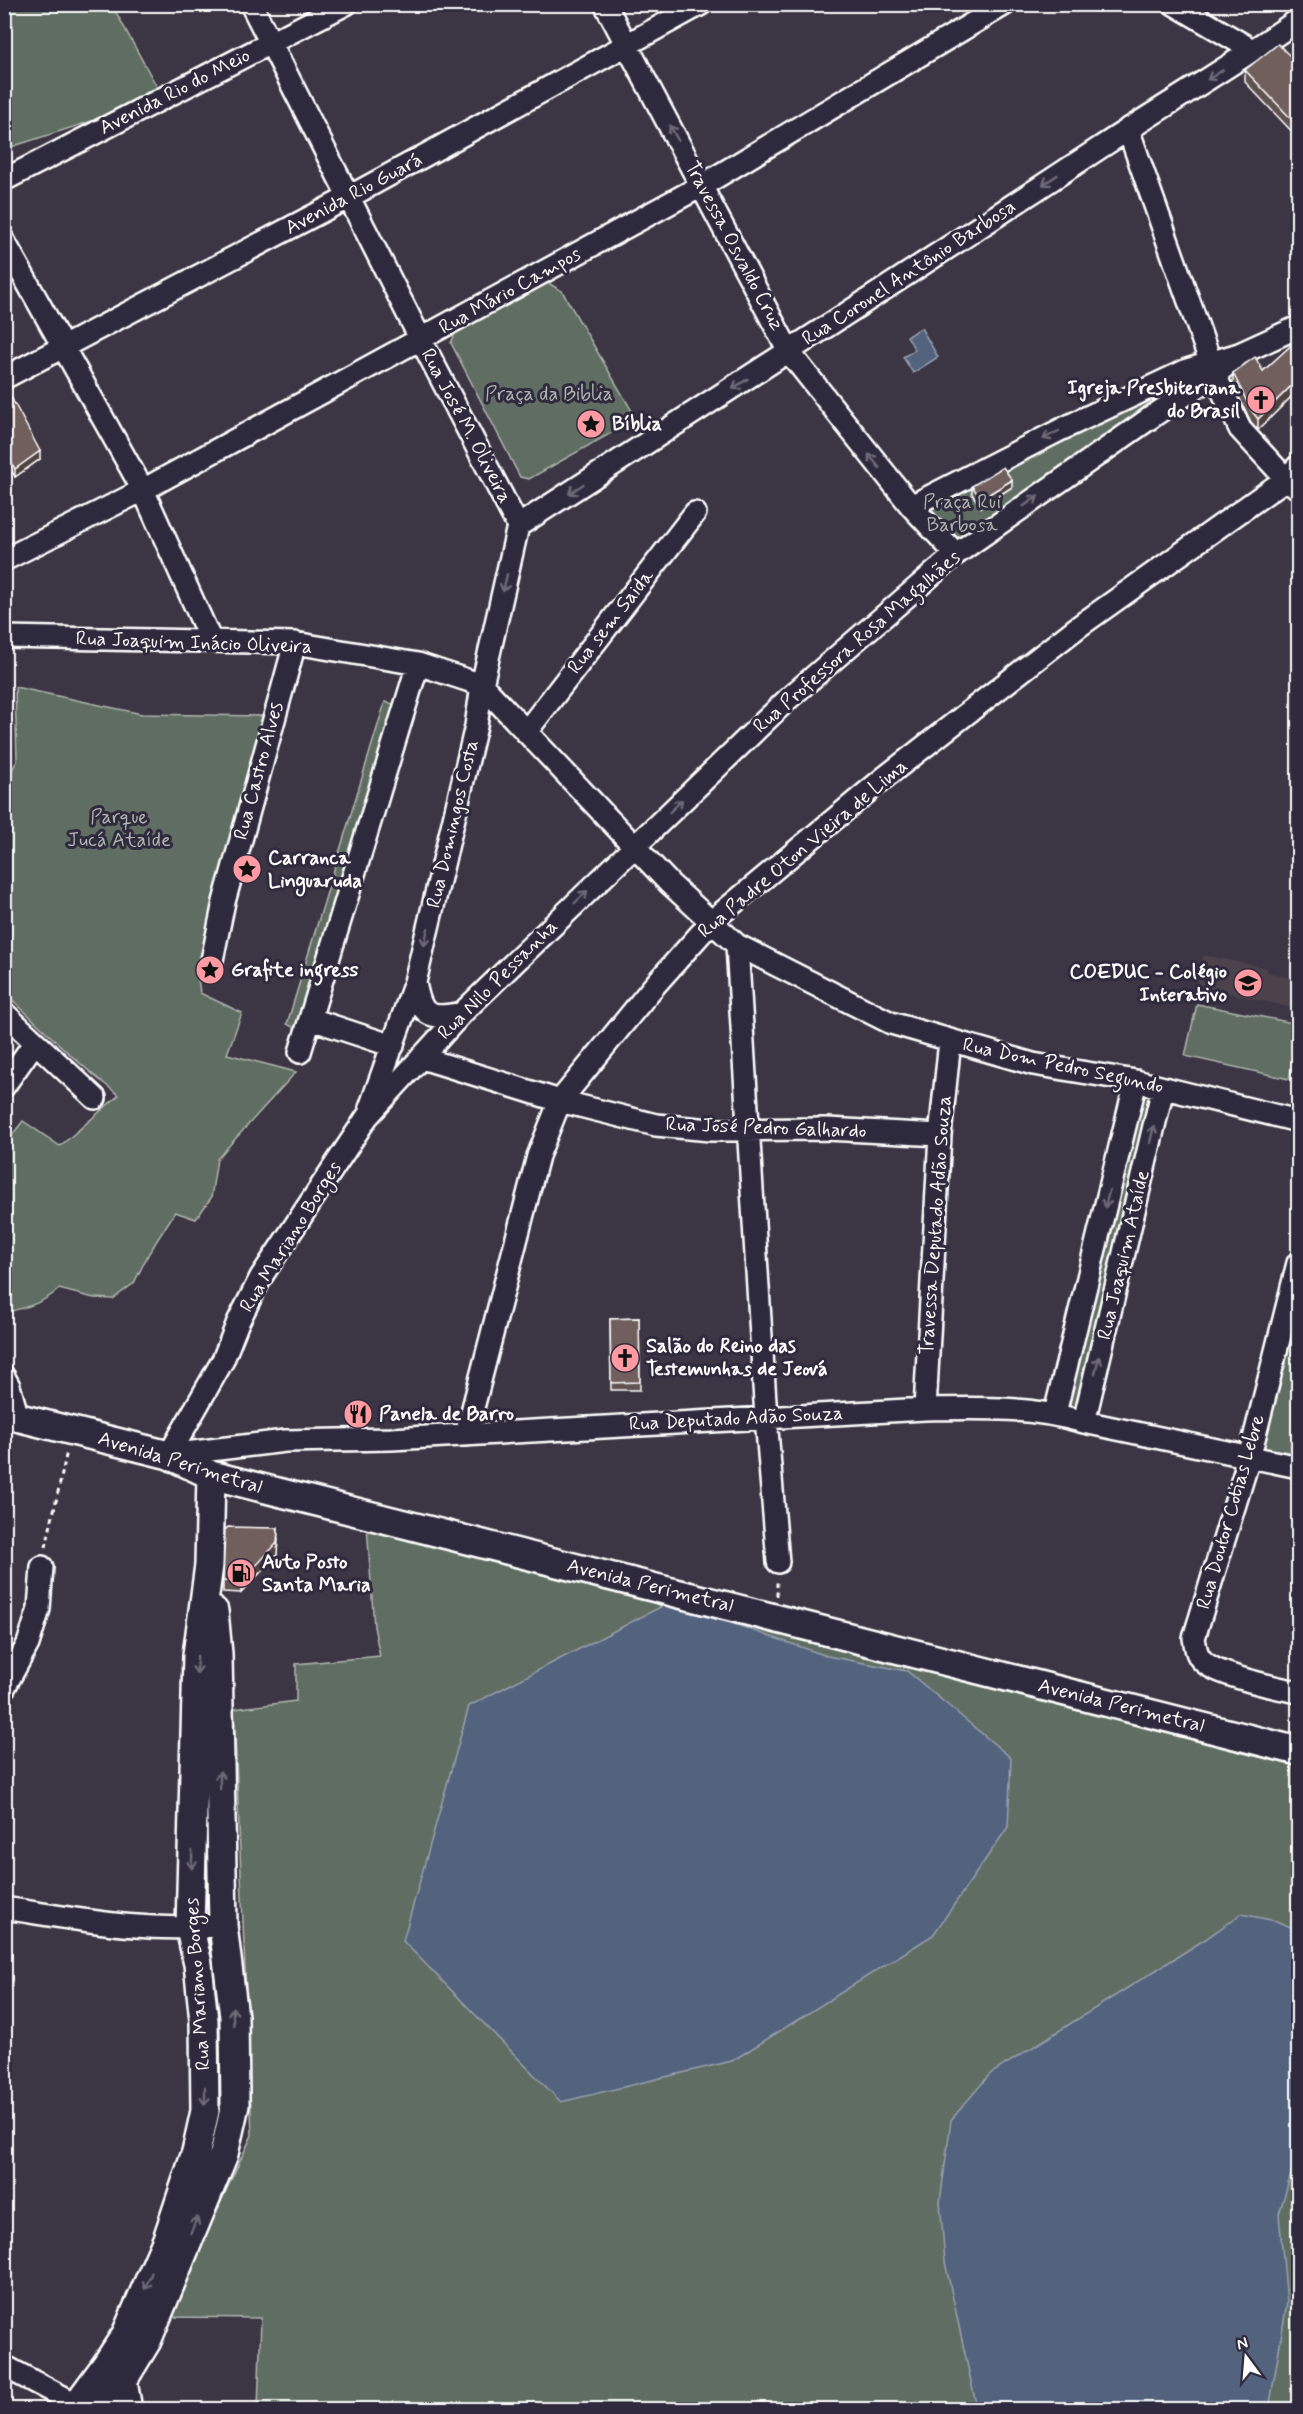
<svg xmlns="http://www.w3.org/2000/svg" width="1303" height="2414" font-family="Mynerve,sans-serif">
	<style>
		.built { fill: #4c424b }
		.green { fill: #616d62; stroke: #b0b6b0; stroke-width: 1.5 }
		.water { fill: #53627d; stroke: #98a1b1; stroke-width: 1.5 }
		.lines { fill: none; stroke-linecap: round; stroke-linejoin: round }
		.minor-casing { stroke: #fff; stroke-width: 26 }
		.major-casing { stroke: #fff; stroke-width: 32 }
		.path { stroke: #fff; stroke-width: 3; stroke-dasharray: 4.5 4.5; stroke-linecap: butt }
		.minor { stroke: #2f2a3d; stroke-width: 21 }
		.major { stroke: #2f2a3d; stroke-width: 27 }
		.wall { fill: #605250; stroke: #fff; stroke-width: 1.5 }
		.shaded-wall { fill: #4e4241; stroke: #fff; stroke-width: 1.5 }
		.building { fill: #705f5d; stroke: #fff; stroke-width: 1.5 }
		.oneway { stroke: #6d6a77 }
		.labels { text-anchor: middle; dominant-baseline: central; stroke-width: 6; stroke-linejoin: round; paint-order: stroke }
		.street-label { font-size: 20px; fill: #fff; stroke: #2f2a3d }
		.poi-label { font-size: 20px; font-weight: bold; fill: #fff; stroke: #2f2a3d; text-anchor: start }
		.park-label { font-size: 20px; fill: #b0b6b0; stroke: #2f2a3d }
	</style>
	<rect width="100%" height="100%" fill="#3c3543"/>
	<filter id="ink" filterUnits="userSpaceOnUse"><feTurbulence type="fractalNoise" baseFrequency=".0167" numOctaves="2"/><feDisplacementMap in="SourceGraphic" scale="12" xChannelSelector="R" yChannelSelector="G"/><feConvolveMatrix kernelMatrix="1 2 1 2 8 2 1 2 1" color-interpolation-filters="sRGB"/></filter>
	<g filter="url(#ink)">
		<path class="built" d="M 1204,955 L 1267,968 L 1267,972 L 1298,980 L 1298,1009 L 1196,986 Z"/>
		<path class="green" d="M 5,5 L 112,5 L 163,98 L 5,149 Z
			M 548,283 L 562,291 L 632,411 L 629,423 L 529,479 L 520,477 L 451,343 L 456,332 Z
			M 1239,354 L 956,554 L 911,506 Z
			M 15,687 L 142,714 L 268,716 L 198,978 L 200,993 L 242,1013 L 227,1054 L 296,1072 L 217,1159 L 211,1198 L 196,1219 L 175,1212 L 149,1253 L 134,1283 L 113,1299 L 94,1298 L 59,1289 C 45,1302 23,1309 5,1312 L 5,1144 L 23,1121 L 60,1146 L 119,1095 C 78,1065 42,1027 5,993 L 4,784 L 17,761 Z
			M 385,702 L 394,704 L 298,1030 L 287,1024 Z
			M 1197,1004 L 1298,1024 L 1298,1039 L 1289,1079 L 1185,1056 Z
			M 1136,1081 L 1163,1088 L 1084,1422 L 1055,1413 Z
			M 1278,1343 L 1298,1347 L 1298,1467 L 1250,1455 Z
			M 367,1525 L 1298,1767 L 1298,2409 L 258,2409 L 261,2318 L 167,2317 L 252,2135 L 234,1709 L 296,1701 L 296,1664 L 380,1656 L 374,1627 Z"/>
		<path class="water" d="M 921,328 L 938,357 L 913,373 L 903,357 L 915,350 L 907,336 Z
			M 670,1602 L 827,1656 L 907,1671 L 1011,1758 L 1008,1827 L 933,1935 L 732,2061 L 561,2102 L 403,1941 L 469,1706 Z
			M 1241,1914 L 1276,1921 L 1298,1930 L 1298,2151 L 1279,2214 L 1287,2303 L 1269,2409 L 977,2409 L 945,2262 L 940,2202 L 951,2120 L 990,2074 L 1204,1940 Z"/>
		<g class="lines">
			<g class="minor-casing">
				<path id="minor" d="M 251,4 L 421,340 L 518,526
					M 605,4 L 789,352 L 911,506 L 956,554
					M 1174,4 L 1254,51
					M 1128,129 L 1215,375 L 1240,429 L 1286,479 L 1298,488
					M 4,180 L 346,4
					M 4,241 L 143,490 L 211,641
					M 4,378 L 349,197 L 701,4
					M 911,506 L 1062,429 L 1187,370 L 1239,354 L 1298,327
					M 518,526 C 712,401 906,276 1098,149 C 1165,105 1233,65 1298,20
					M 4,560 L 143,490 L 703,185 L 1005,4
					M 4,637 L 295,643 L 418,664 L 482,685 L 670,884 L 737,945 L 891,1023 L 1033,1064 L 1136,1081 L 1298,1121
					M 526,732 L 695,513
					M 737,945 L 766,1418 L 778,1562
					M 210,970 L 224,902 L 295,643
					M 415,982 C 421,1016 428,1020 462,1013
					M 4,1013 L 95,1098
					M 311,1019 L 393,1046
					M 300,1052 L 418,664
					M 422,1058 L 560,1101 L 656,1125 L 711,1130 L 827,1129 L 940,1135
					M 4,1086 L 35,1042
					M 370,1108 L 415,982 L 476,726 L 482,685 L 518,526
					M 1298,1263 L 1250,1455 L 1194,1638 C 1196,1648 1196,1656 1205,1663 C 1221,1676 1277,1688 1298,1692
					M 4,1377 L 9,1386 L 18,1418
					M 925,1409 L 940,1135 L 950,1041
					M 1055,1413 L 1136,1081
					M 1084,1422 L 1163,1088
					M 466,1435 L 538,1156 L 560,1101 L 654,986 L 712,921 L 884,778 L 1078,627 L 1286,479 L 1298,466
					M 169,1455 L 223,1360 L 238,1322 L 261,1277 L 367,1117 L 462,1013 L 789,698 L 956,554 L 1156,414 L 1215,375 L 1239,354
					M 169,1455 L 285,1441 L 391,1439 L 925,1409 C 979,1408 1031,1406 1084,1422 L 1298,1467
					M 4,1688 L 28,1644 L 39,1609 L 42,1567
					M 4,1908 C 77,1919 150,1934 223,1925
					M 4,2366 L 78,2405
					M 125,2374 L 131,2410"/>
			</g>
			<g class="major-casing">
				<path id="major" d="M 4,1414 L 169,1455 L 211,1475 L 1298,1751
					M 73,2410 L 106,2365 L 126,2334 L 167,2239 L 196,2152 L 205,2111 L 204,2021 L 198,1964 L 190,1929 L 197,1655 L 209,1565 L 211,1475
					M 105,2410 L 147,2341 L 224,2154 L 235,2105 L 234,2017 L 223,1925 L 218,1654 L 214,1611"/>
			</g>
			<path class="path" d="M 46,1547 L 67,1451
				M 777,1596 L 777,1582"/>
			<use href="#minor" class="minor"/>
			<use href="#major" class="major"/>
		</g>
		<path class="wall" d="M 1299,65 L 1299,139 L 1245,82 L 1245,70 Z
			M 1299,339 L 1299,389 L 1258,430 L 1251,422 L 1233,384 L 1233,373 L 1263,371 Z
			M 4,400 L 40,459 L 15,477 L 4,458 Z
			M 972,486 L 1012,487 L 981,507 L 972,494 Z
			M 639,1318 L 640,1390 L 611,1390 L 610,1319 Z
			M 1299,1390 L 1299,1423 L 1293,1422 L 1293,1410 Z
			M 278,1539 L 277,1555 L 241,1593 L 223,1592 L 223,1581 Z"/>
		<path class="shaded-wall" d="M 1299,378 L 1299,389 L 1258,430 L 1258,419 Z
			M 40,451 L 40,459 L 15,477 L 15,469 Z
			M 1012,480 L 1012,487 L 981,507 L 981,499 Z
			M 278,1528 L 277,1555 L 241,1593 L 241,1582 Z"/>
		<path class="building" d="M 1278,44 L 1299,65 L 1299,127 L 1245,70 Z
			M 1299,339 L 1299,378 L 1258,419 L 1251,410 L 1233,373 L 1255,357 L 1263,371 L 1298,339 Z
			M 11,397 L 40,451 L 15,469 L 4,450 L 4,400 Z
			M 1003,467 L 1012,480 L 981,499 L 972,486 Z
			M 639,1318 L 640,1382 L 611,1383 L 610,1319 Z
			M 1299,1390 L 1299,1412 L 1293,1410 Z
			M 228,1527 L 278,1528 L 277,1543 L 241,1582 L 223,1581 L 225,1530 Z"/>
		<defs><path id="oneway-shaft" d="M-6 0H5M1.5-3L5.5 0L1.5 3" fill="none" stroke-width="1.6" stroke-linecap="round" stroke-linejoin="round" transform="scale(1.5)"/></defs>
		<g class="oneway">
			<use href="#oneway-shaft" transform="translate(1215 75) rotate(148)"/>
			<use href="#oneway-shaft" transform="translate(674 133) rotate(-119)"/>
			<use href="#oneway-shaft" transform="translate(1050 180) rotate(147)"/>
			<use href="#oneway-shaft" transform="translate(740 384) rotate(147)"/>
			<use href="#oneway-shaft" transform="translate(1051 435) rotate(152)"/>
			<use href="#oneway-shaft" transform="translate(874 461) rotate(-129)"/>
			<use href="#oneway-shaft" transform="translate(576 489) rotate(147)"/>
			<use href="#oneway-shaft" transform="translate(1031 501) rotate(-35)"/>
			<use href="#oneway-shaft" transform="translate(505 583) rotate(103)"/>
			<use href="#oneway-shaft" transform="translate(676 806) rotate(-44)"/>
			<use href="#oneway-shaft" transform="translate(581 897) rotate(-44)"/>
			<use href="#oneway-shaft" transform="translate(426 937) rotate(103)"/>
			<use href="#oneway-shaft" transform="translate(1152 1134) rotate(-77)"/>
			<use href="#oneway-shaft" transform="translate(1107 1199) rotate(104)"/>
			<use href="#oneway-shaft" transform="translate(1097 1365) rotate(-77)"/>
			<use href="#oneway-shaft" transform="translate(197 1665) rotate(91)"/>
			<use href="#oneway-shaft" transform="translate(220 1780) rotate(-91)"/>
			<use href="#oneway-shaft" transform="translate(192 1860) rotate(91)"/>
			<use href="#oneway-shaft" transform="translate(233 2016) rotate(-93)"/>
			<use href="#oneway-shaft" transform="translate(205 2096) rotate(90)"/>
			<use href="#oneway-shaft" transform="translate(194 2225) rotate(-67)"/>
			<use href="#oneway-shaft" transform="translate(148 2281) rotate(113)"/>
		</g>
	</g>
	<defs>
		<g id="church-disc" transform="scale(1.5)"><circle r="9.5" fill="#ff9aa2" stroke="#2f2a3d"/><path d="M-1.2-6h2.4v3.5h3.3v2.4h-3.3V6h-2.4V-.1h-3.3v-2.4h3.3Z" fill="#111"/></g>
		<g id="sight-disc" transform="scale(1.5)"><circle r="9.5" fill="#ff9aa2" stroke="#2f2a3d"/><path d="M0-6L1.8-2.2L6-1.7L2.9 1.2L3.7 5.4L0 3.3L-3.7 5.4L-2.9 1.2L-6-1.7L-1.8-2.2Z" fill="#111"/></g>
		<g id="school-disc" transform="scale(1.5)"><circle r="9.5" fill="#ff9aa2" stroke="#2f2a3d"/><path d="M0-5L7-2L0 1L-7-2ZM-4 1L0 2.5L4 1V4Q0 6-4 4Z" fill="#111"/></g>
		<g id="restaurant-disc" transform="scale(1.5)"><circle r="9.5" fill="#ff9aa2" stroke="#2f2a3d"/><path d="M-5-6h1v4h1v-4h1v4h1v-4h1v5L-1.5 .5V6h-2V.5L-5-1ZM5-6V6H3V1.5H1.5Q1.5-4 5-6Z" fill="#111"/></g>
		<g id="fuel-disc" transform="scale(1.5)"><circle r="9.5" fill="#ff9aa2" stroke="#2f2a3d"/><path d="M-5.5-6h7V0h2V4h1.3V-2.5L3-4.5l.8-.8L6-3V5H2.5V1h-1V6h-7ZM-4.2-4.7v3.2H.2V-4.7Z" fill="#111"/></g>
	</defs>
	<g fill-rule="evenodd">
		<use href="#church-disc" x="1261" y="400"/>
		<use href="#sight-disc" x="591" y="424"/>
		<use href="#sight-disc" x="247" y="869"/>
		<use href="#sight-disc" x="210" y="970"/>
		<use href="#school-disc" x="1248" y="983"/>
		<use href="#church-disc" x="625" y="1358"/>
		<use href="#restaurant-disc" x="358" y="1414"/>
		<use href="#fuel-disc" x="241" y="1573"/>
	</g>
	<g class="labels">
		<g class="street-label">
			<text transform="translate(175 92) rotate(-27)">Avenida Rio do Meio</text>
			<text transform="translate(354 194) rotate(-28)">Avenida Rio Guará</text>
			<text transform="translate(734 246) rotate(62)">Travessa Osvaldo Cruz</text>
			<text transform="translate(909 273) rotate(-33)">Rua Coronel Antônio Barbosa</text>
			<text transform="translate(510 291) rotate(-29)">Rua Mário Campos</text>
			<text transform="translate(466 426) rotate(62)">Rua José M. Oliveira</text>
			<text transform="translate(611 622) rotate(-52)">Rua sem Saida</text>
			<text transform="translate(857 642) rotate(-41)">Rua Professora Rosa Magalhães</text>
			<text transform="translate(194 643) rotate(2)">Rua Joaquim Inácio Oliveira</text>
			<text transform="translate(259 771) rotate(-75)">Rua Castro Alves</text>
			<text transform="translate(453 824) rotate(-77)">Rua Domingos Costa</text>
			<text transform="translate(803 849) rotate(-40)">Rua Padre Oton Vieira de Lima</text>
			<text transform="translate(498 980) rotate(-45)">Rua Nilo Pessanha</text>
			<text transform="translate(1063 1066) rotate(12)">Rua Dom Pedro Segundo</text>
			<text transform="translate(766 1128) rotate(2)">Rua José Pedro Galhardo</text>
			<text transform="translate(936 1225) rotate(-86)">Travessa Deputado Adão Souza</text>
			<text transform="translate(291 1237) rotate(-58)">Rua Mariano Borges</text>
			<text transform="translate(1124 1255) rotate(-77)">Rua Joaquim Ataíde</text>
			<text transform="translate(736 1419) rotate(-3)">Rua Deputado Adão Souza</text>
			<text transform="translate(180 1463) rotate(17)">Avenida Perimetral</text>
			<text transform="translate(1231 1512) rotate(-74)">Rua Doutor Cotias Lebre</text>
			<text transform="translate(650 1586) rotate(14)">Avenida Perimetral</text>
			<text transform="translate(1121 1706) rotate(14)">Avenida Perimetral</text>
			<text transform="translate(198 1984) rotate(-94)">Rua Mariano Borges</text>
		</g>
		<g class="poi-label">
			<text x="1240" y="388" text-anchor="end">Igreja Presbiteriana<tspan x="1240" dy="23">do Brasil</tspan></text>
			<text x="612" y="424">Bíblia</text>
			<text x="268" y="858">Carranca<tspan x="268" dy="23">Linguaruda</tspan></text>
			<text x="231" y="970">Grafite ingress</text>
			<text x="1227" y="972" text-anchor="end">COEDUC - Colégio<tspan x="1227" dy="23">Interativo</tspan></text>
			<text x="646" y="1346">Salão do Reino das<tspan x="646" dy="23">Testemunhas de Jeová</tspan></text>
			<text x="379" y="1414">Panela de Barro</text>
			<text x="262" y="1562">Auto Posto<tspan x="262" dy="23">Santa Maria</tspan></text>
		</g>
		<g class="park-label">
			<text x="549" y="394">Praça da Biblia</text>
			<text x="962" y="502">Praça Rui<tspan x="962" dy="23">Barbosa</tspan></text>
			<text x="119" y="817">Parque<tspan x="119" dy="23">Jucá Ataíde</tspan></text>
		</g>
	</g>
	<rect width="1303" height="2414" fill="none" stroke="#2f2a3d" stroke-width="24"/>
	<rect x="12" y="12" width="1279" height="2390" fill="none" stroke="#fff" stroke-width="2" filter="url(#ink)"/>
	<g transform="translate(1246 2357) rotate(344)" stroke="#2f2a3d" stroke-width="4.5" paint-order="stroke">
	<path d="M0-4.5L10 22L0 15L-10 22Z" fill="#ffffff"/>
	<text y="-9" font-size="16" font-weight="bold" text-anchor="middle" fill="#ffffff">N</text>
	</g>
</svg>
